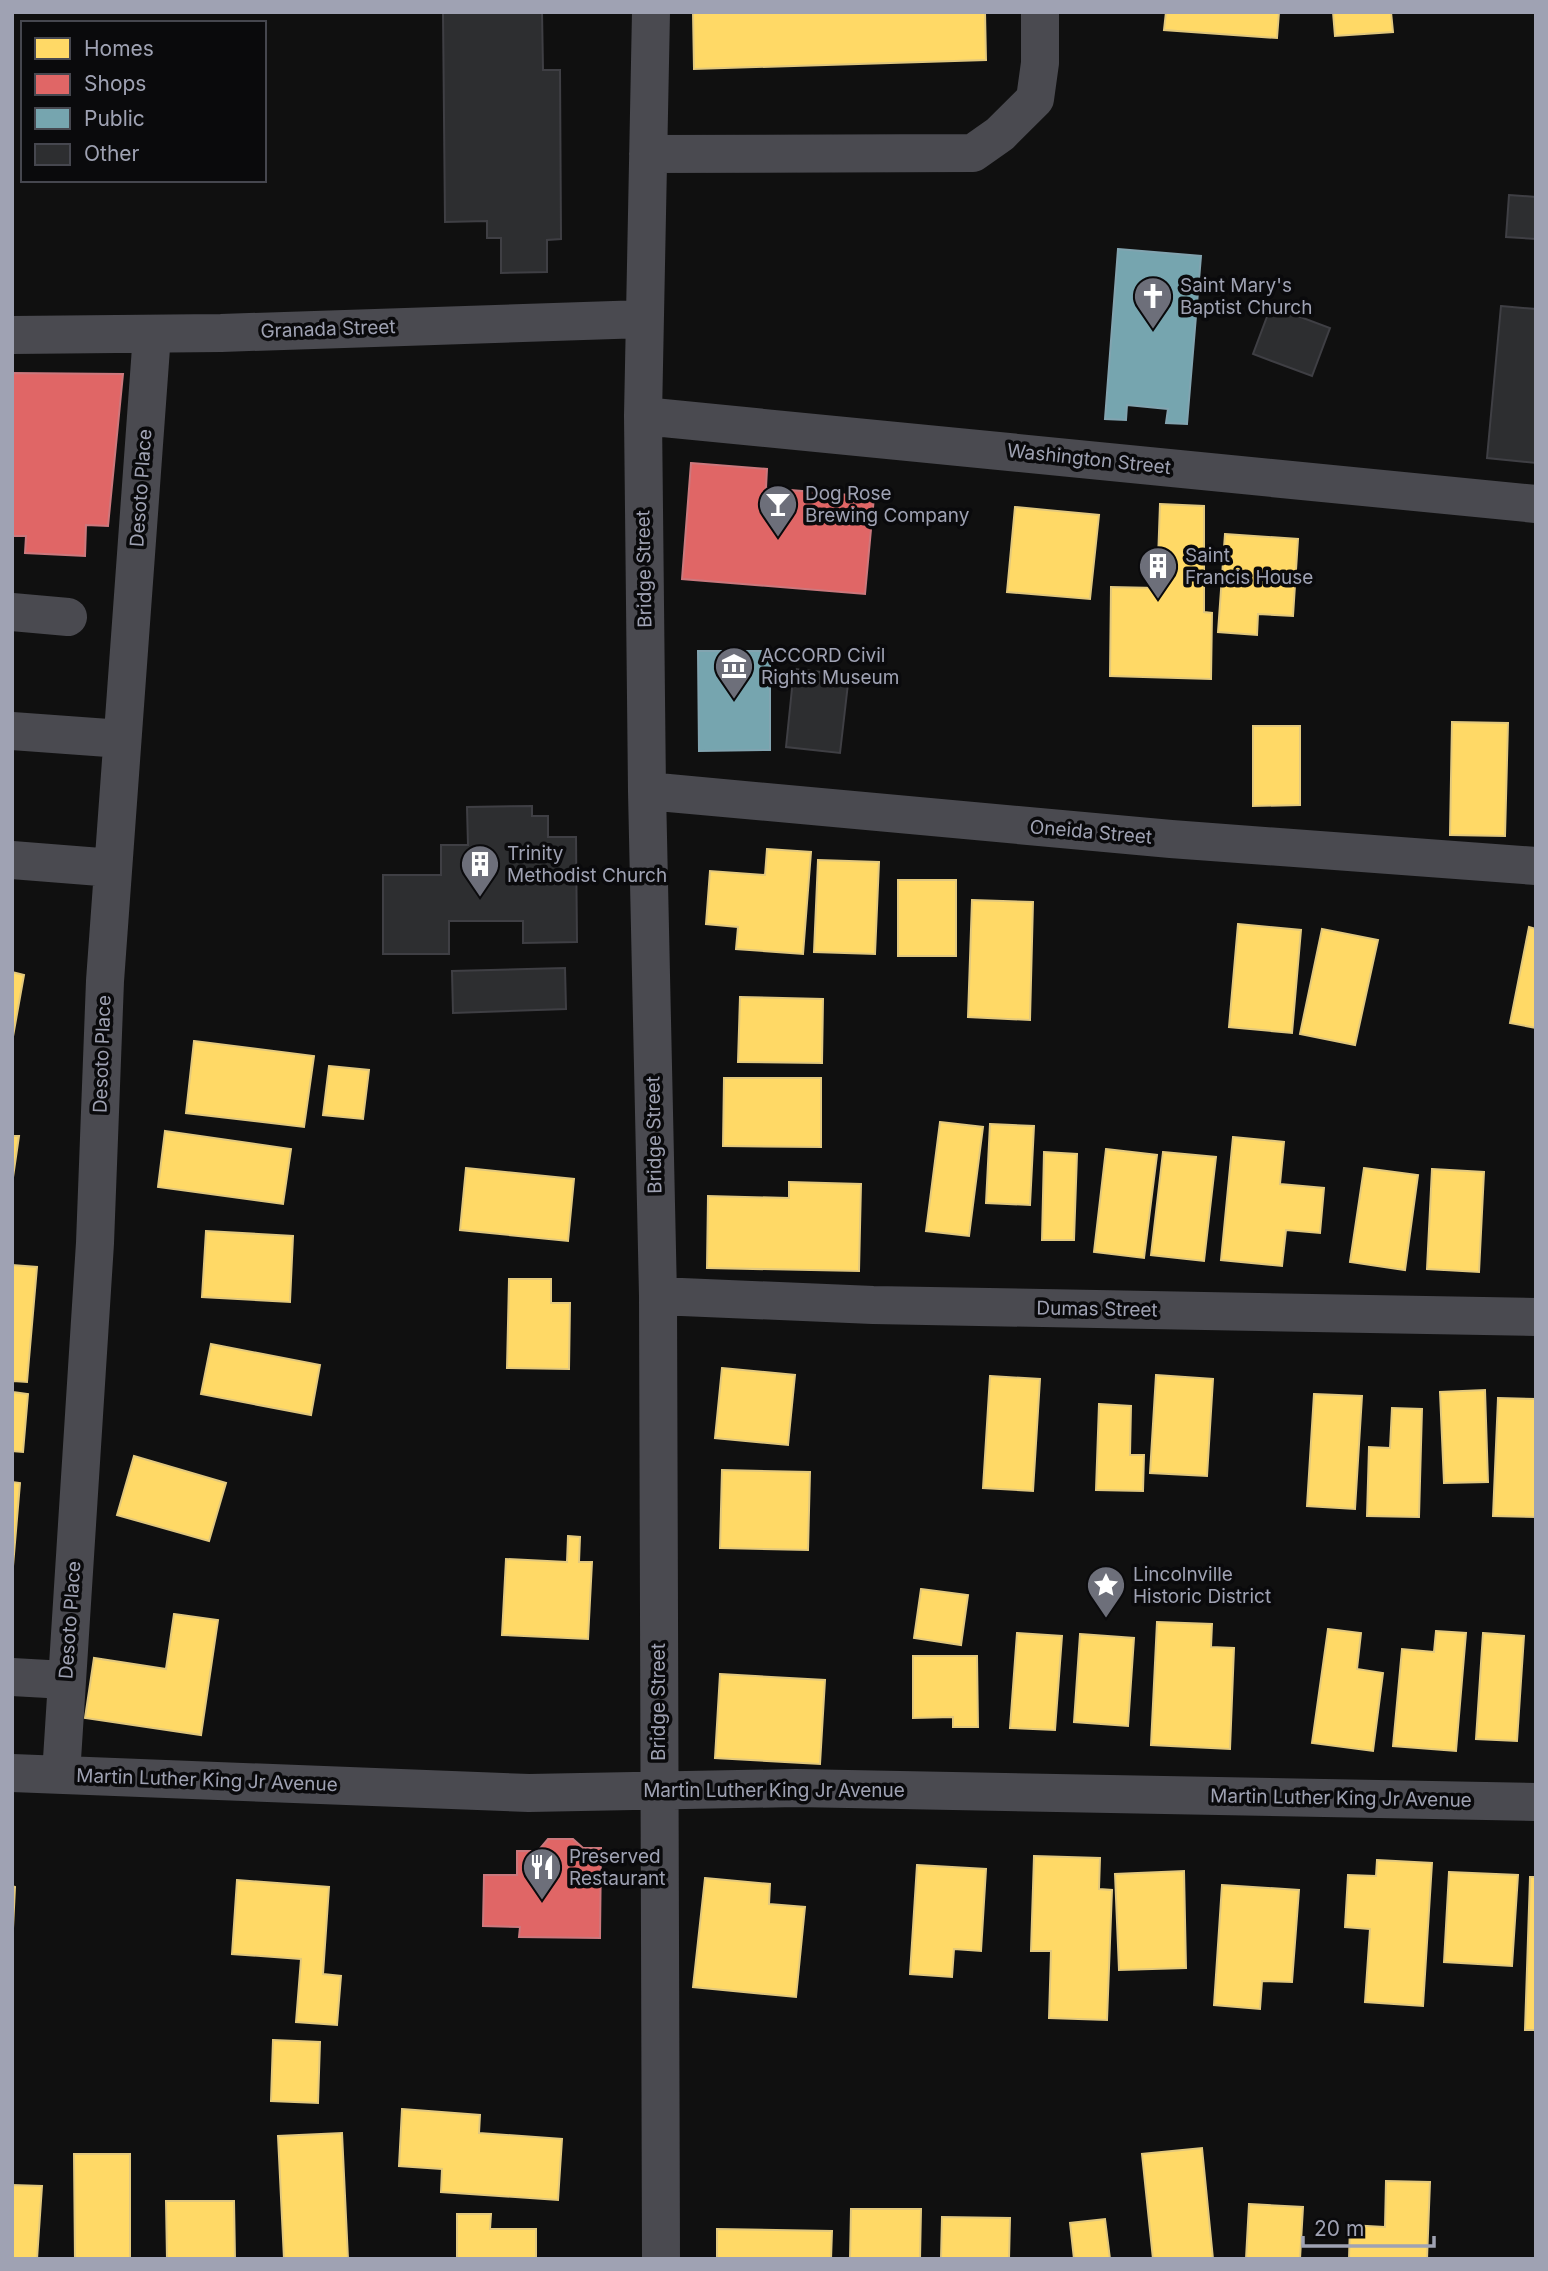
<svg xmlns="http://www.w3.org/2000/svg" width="1548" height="2271" font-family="Inter,sans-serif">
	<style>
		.homes { fill: #ffd966; stroke: #e2c87d; stroke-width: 2 }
		.shops { fill: #e06666; stroke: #cc787d; stroke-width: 2 }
		.public { fill: #76a5af; stroke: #82a4b0; stroke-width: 2 }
		.building { fill: #2d2e30; stroke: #3f3f44; stroke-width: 2 }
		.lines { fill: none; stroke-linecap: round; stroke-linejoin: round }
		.minor { stroke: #4a4a50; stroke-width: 38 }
		.labels { text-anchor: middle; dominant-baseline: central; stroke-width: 7; stroke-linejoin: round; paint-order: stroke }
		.poi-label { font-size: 19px; fill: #9fa2b3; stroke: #0a0a0c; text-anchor: start }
		.street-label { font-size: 19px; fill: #9fa2b3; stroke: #0a0a0c }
	</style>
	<rect width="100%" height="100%" fill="#101010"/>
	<path class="homes" d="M 693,12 L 985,12 L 986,60 L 694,69 Z
		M 1166,12 L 1279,12 L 1277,38 L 1164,30 Z
		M 1333,12 L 1391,12 L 1393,32 L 1335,36 Z
		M 1160,504 L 1204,506 L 1204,612 L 1212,613 L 1211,679 L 1110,676 L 1111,587 L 1157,588 Z
		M 1015,507 L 1099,515 L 1090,599 L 1007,592 Z
		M 1225,534 L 1298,539 L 1293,616 L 1258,614 L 1257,635 L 1218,632 Z
		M 1452,722 L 1508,723 L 1505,836 L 1450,835 Z
		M 1253,726 L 1300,726 L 1300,805 L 1253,806 Z
		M 767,849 L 811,852 L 803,954 L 736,949 L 738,927 L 706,924 L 710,871 L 765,875 Z
		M 818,860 L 879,862 L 875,954 L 814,952 Z
		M 898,880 L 956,880 L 956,956 L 898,956 Z
		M 972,900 L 1033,902 L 1030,1020 L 968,1017 Z
		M 1238,924 L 1301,930 L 1292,1033 L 1229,1027 Z
		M 1529,927 L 1536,929 L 1536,1028 L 1510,1023 Z
		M 1322,929 L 1378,940 L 1355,1045 L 1300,1034 Z
		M 12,972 L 24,975 L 12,1042 Z
		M 740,997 L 823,999 L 822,1063 L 738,1062 Z
		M 194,1041 L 314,1056 L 304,1127 L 186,1113 Z
		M 329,1066 L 369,1070 L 363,1119 L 323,1115 Z
		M 724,1078 L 821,1078 L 821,1147 L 723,1146 Z
		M 940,1122 L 983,1127 L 969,1236 L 926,1231 Z
		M 990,1124 L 1034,1126 L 1030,1205 L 986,1203 Z
		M 165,1131 L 291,1149 L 283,1204 L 158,1187 Z
		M 12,1136 L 19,1136 L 12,1184 Z
		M 1233,1137 L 1284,1142 L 1280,1184 L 1324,1188 L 1320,1233 L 1286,1230 L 1282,1266 L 1221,1260 Z
		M 1106,1149 L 1157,1155 L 1144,1258 L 1094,1252 Z
		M 1044,1152 L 1077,1154 L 1074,1240 L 1042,1240 Z
		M 1163,1152 L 1216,1157 L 1204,1261 L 1151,1255 Z
		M 466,1168 L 574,1179 L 568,1241 L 460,1230 Z
		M 1364,1168 L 1418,1175 L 1405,1270 L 1350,1262 Z
		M 1432,1169 L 1484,1172 L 1479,1272 L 1427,1269 Z
		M 789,1182 L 861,1184 L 859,1271 L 707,1268 L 708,1196 L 789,1198 Z
		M 206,1231 L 293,1236 L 290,1302 L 202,1297 Z
		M 12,1265 L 37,1267 L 27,1382 L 13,1381 L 13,1392 L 28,1394 L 23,1452 L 12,1451 Z
		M 509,1279 L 551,1279 L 551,1303 L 570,1303 L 569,1369 L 507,1368 Z
		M 211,1344 L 320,1365 L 311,1415 L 201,1394 Z
		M 722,1368 L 795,1375 L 788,1445 L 715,1438 Z
		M 1156,1375 L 1213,1379 L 1207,1476 L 1150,1473 Z
		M 990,1376 L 1040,1379 L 1033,1491 L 983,1488 Z
		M 1485,1390 L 1488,1482 L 1444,1483 L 1440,1392 Z
		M 1314,1394 L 1362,1396 L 1355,1509 L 1307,1506 Z
		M 1498,1398 L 1536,1399 L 1536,1517 L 1493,1516 Z
		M 1099,1404 L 1131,1406 L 1130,1455 L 1144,1455 L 1143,1491 L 1096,1490 Z
		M 1392,1408 L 1422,1409 L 1419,1517 L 1367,1516 L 1369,1447 L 1390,1448 Z
		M 134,1456 L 226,1483 L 209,1541 L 117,1515 Z
		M 722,1470 L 810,1472 L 808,1550 L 720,1548 Z
		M 12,1482 L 20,1483 L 12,1578 Z
		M 568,1536 L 580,1537 L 579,1562 L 592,1562 L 588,1639 L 502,1635 L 506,1559 L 567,1562 Z
		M 921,1589 L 968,1595 L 961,1645 L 914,1638 Z
		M 174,1614 L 218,1620 L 201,1735 L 85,1718 L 94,1658 L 166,1669 Z
		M 1157,1622 L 1212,1624 L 1211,1647 L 1234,1648 L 1230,1749 L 1151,1745 Z
		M 1328,1629 L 1361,1633 L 1357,1669 L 1383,1673 L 1373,1751 L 1312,1743 Z
		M 1436,1631 L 1466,1633 L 1456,1751 L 1393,1746 L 1402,1649 L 1434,1652 Z
		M 1017,1633 L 1062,1636 L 1055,1730 L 1010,1728 Z
		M 1483,1633 L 1524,1636 L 1517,1741 L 1476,1739 Z
		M 1080,1634 L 1134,1638 L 1128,1726 L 1074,1722 Z
		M 913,1656 L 977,1656 L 978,1727 L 953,1727 L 953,1717 L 913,1718 Z
		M 720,1674 L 825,1680 L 820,1764 L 715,1758 Z
		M 1034,1856 L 1100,1858 L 1099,1889 L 1112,1890 L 1107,2020 L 1049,2018 L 1051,1951 L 1031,1951 Z
		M 1377,1860 L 1432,1863 L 1423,2006 L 1365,2002 L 1370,1929 L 1345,1927 L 1348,1875 L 1376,1876 Z
		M 917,1865 L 986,1869 L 981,1951 L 954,1949 L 952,1977 L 910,1974 Z
		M 1184,1871 L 1186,1968 L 1119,1970 L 1115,1874 Z
		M 1449,1872 L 1518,1875 L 1512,1966 L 1444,1962 Z
		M 1530,1877 L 1536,1877 L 1536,2030 L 1525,2030 Z
		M 705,1878 L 770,1884 L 769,1904 L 805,1907 L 796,1997 L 693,1987 Z
		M 237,1880 L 329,1887 L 323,1974 L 341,1976 L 337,2025 L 296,2022 L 301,1959 L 232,1954 Z
		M 1222,1885 L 1299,1890 L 1292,1982 L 1262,1981 L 1260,2009 L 1214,2005 Z
		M 12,1886 L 15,1887 L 12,1949 Z
		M 273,2040 L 320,2042 L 318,2103 L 271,2101 Z
		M 402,2109 L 480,2115 L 479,2133 L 562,2139 L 558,2200 L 441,2192 L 442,2169 L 399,2166 Z
		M 342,2133 L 348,2259 L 284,2259 L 278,2136 Z
		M 1202,2148 L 1213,2259 L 1153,2259 L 1142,2154 Z
		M 74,2154 L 130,2154 L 130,2259 L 75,2259 Z
		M 1386,2181 L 1430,2182 L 1427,2259 L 1349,2259 L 1350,2225 L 1385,2227 Z
		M 12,2185 L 42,2186 L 37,2259 L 12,2259 Z
		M 166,2201 L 234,2201 L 235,2259 L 167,2259 Z
		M 1249,2204 L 1303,2207 L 1300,2259 L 1246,2259 Z
		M 851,2209 L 921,2209 L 920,2259 L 850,2259 Z
		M 457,2214 L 491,2214 L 490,2229 L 536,2229 L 536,2259 L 457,2259 Z
		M 942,2217 L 1010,2218 L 1009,2259 L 941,2259 Z
		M 1105,2219 L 1110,2259 L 1074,2259 L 1070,2223 Z
		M 717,2229 L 832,2231 L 831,2259 L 717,2259 Z"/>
	<path class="shops" d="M 12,373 L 123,374 L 108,526 L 86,525 L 85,556 L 25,553 L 26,536 L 12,536 Z
		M 691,463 L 767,469 L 766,488 L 874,497 L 865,594 L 682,579 Z
		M 548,1839 L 573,1839 L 583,1848 L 601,1848 L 600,1938 L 519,1937 L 520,1927 L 483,1926 L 484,1875 L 517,1875 L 517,1851 L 538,1851 Z"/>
	<path class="public" d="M 1118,249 L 1201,256 L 1187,424 L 1166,423 L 1168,409 L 1127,405 L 1126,420 L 1105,419 Z
		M 698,651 L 770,651 L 770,750 L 699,751 Z"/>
	<path class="building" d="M 443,12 L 542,12 L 543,70 L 560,70 L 561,239 L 547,240 L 547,272 L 501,273 L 501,238 L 487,238 L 487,221 L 445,222 Z
		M 1509,195 L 1536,197 L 1536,239 L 1506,237 Z
		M 1271,306 L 1330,328 L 1312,376 L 1253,354 Z
		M 1501,306 L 1536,309 L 1536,463 L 1487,458 Z
		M 794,669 L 849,675 L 840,753 L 786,747 Z
		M 532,806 L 532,816 L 548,816 L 548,837 L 576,837 L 577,942 L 523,943 L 523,921 L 449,921 L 449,954 L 383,954 L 383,875 L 441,875 L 441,845 L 468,845 L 467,807 Z
		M 565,968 L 566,1009 L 453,1013 L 452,971 Z"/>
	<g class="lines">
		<path class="minor" d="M 651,12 L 643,416 L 647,791 L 658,1296 L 661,2259
			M 648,154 L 973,153 L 1000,134 L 1035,99 L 1040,63 L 1040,12
			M 12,335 L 221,333 L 644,319
			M 643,416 L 1536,504
			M 12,612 L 68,617
			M 12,731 L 122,739
			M 647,791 L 1171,839 L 1536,866
			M 12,860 L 113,868
			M 658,1296 L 873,1305 L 1536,1317
			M 12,1677 L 66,1680
			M 12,1773 L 529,1793 L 796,1788 L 1536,1802
			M 61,1775 L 95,1243 L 105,981 L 152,334"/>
	</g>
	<defs>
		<g id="church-pin" transform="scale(2.0125)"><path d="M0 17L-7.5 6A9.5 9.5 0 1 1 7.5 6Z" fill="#6d6f7a" stroke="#0a0a0c"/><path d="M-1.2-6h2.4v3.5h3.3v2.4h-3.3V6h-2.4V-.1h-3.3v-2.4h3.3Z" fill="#fff"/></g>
		<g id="bar-pin" transform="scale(2.0125)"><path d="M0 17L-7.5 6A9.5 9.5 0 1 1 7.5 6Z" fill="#6d6f7a" stroke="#0a0a0c"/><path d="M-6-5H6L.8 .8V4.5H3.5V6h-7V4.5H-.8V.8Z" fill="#fff"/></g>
		<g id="building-pin" transform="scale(2.0125)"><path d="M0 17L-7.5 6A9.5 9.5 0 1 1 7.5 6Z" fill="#6d6f7a" stroke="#0a0a0c"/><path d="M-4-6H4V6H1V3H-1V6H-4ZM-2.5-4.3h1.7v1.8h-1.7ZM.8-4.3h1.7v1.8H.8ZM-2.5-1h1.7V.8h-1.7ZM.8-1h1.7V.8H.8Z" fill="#fff"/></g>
		<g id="museum-pin" transform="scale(2.0125)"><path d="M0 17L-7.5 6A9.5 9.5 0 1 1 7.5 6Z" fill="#6d6f7a" stroke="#0a0a0c"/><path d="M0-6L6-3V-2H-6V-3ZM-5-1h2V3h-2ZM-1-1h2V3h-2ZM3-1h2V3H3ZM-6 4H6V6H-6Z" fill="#fff"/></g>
		<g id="sight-pin" transform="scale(2.0125)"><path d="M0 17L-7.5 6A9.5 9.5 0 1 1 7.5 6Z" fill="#6d6f7a" stroke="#0a0a0c"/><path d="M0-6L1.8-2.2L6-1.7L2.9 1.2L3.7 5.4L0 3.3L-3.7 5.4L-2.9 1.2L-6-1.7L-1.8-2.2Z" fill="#fff"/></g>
		<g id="restaurant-pin" transform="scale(2.0125)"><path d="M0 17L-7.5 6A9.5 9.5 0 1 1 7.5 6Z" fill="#6d6f7a" stroke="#0a0a0c"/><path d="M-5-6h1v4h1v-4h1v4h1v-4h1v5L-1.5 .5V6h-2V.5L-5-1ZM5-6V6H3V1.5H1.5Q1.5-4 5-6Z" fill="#fff"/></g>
	</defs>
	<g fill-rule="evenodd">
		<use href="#church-pin" x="1153" y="296"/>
		<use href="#bar-pin" x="778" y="504"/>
		<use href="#building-pin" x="1158" y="566"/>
		<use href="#museum-pin" x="734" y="666"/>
		<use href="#building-pin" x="480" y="864"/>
		<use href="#sight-pin" x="1106" y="1585"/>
		<use href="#restaurant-pin" x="542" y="1867"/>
	</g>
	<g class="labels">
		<g class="poi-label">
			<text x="1180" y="285">Saint Mary's<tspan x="1180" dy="22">Baptist Church</tspan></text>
			<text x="805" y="493">Dog Rose<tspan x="805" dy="22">Brewing Company</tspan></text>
			<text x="1185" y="555">Saint<tspan x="1185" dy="22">Francis House</tspan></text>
			<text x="761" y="655">ACCORD Civil<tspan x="761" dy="22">Rights Museum</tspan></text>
			<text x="507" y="853">Trinity<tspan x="507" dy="22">Methodist Church</tspan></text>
			<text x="1133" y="1574">Lincolnville<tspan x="1133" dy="22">Historic District</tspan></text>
			<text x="569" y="1856">Preserved<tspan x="569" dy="22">Restaurant</tspan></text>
		</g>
		<g class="street-label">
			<text transform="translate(328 329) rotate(-2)">Granada Street</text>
			<text transform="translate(1089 459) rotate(6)">Washington Street</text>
			<text transform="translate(141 488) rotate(-86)">Desoto Place</text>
			<text transform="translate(644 569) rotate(-91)">Bridge Street</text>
			<text transform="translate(1091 832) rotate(5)">Oneida Street</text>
			<text transform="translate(102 1054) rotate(-88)">Desoto Place</text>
			<text transform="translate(654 1135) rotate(-91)">Bridge Street</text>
			<text transform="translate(1097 1309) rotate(1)">Dumas Street</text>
			<text transform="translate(70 1620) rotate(-86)">Desoto Place</text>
			<text transform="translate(658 1702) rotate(-90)">Bridge Street</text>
			<text transform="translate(207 1780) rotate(2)">Martin Luther King Jr Avenue</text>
			<text x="774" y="1790">Martin Luther King Jr Avenue</text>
			<text transform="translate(1341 1798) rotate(1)">Martin Luther King Jr Avenue</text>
		</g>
	</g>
	<rect width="1548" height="2271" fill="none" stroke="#9fa2b3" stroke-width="28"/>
	<rect x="21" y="21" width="245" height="161" fill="#0a0a0c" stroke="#46474f" stroke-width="2"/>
	<rect x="35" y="38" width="35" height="21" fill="#ffd966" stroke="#46474f" stroke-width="2"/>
	<text x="84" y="56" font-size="21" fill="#9fa2b3">Homes</text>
	<rect x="35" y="74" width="35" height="21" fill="#e06666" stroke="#46474f" stroke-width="2"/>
	<text x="84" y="91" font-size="21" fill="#9fa2b3">Shops</text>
	<rect x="35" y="108" width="35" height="21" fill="#76a5af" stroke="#46474f" stroke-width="2"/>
	<text x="84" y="126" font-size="21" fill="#9fa2b3">Public</text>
	<rect x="35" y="144" width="35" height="21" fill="#2d2e30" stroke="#46474f" stroke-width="2"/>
	<text x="84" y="161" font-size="21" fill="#9fa2b3">Other</text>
	<path d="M1303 2236v10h131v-10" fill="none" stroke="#9fa2b3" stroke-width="3.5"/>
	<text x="1314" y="2236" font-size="21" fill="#9fa2b3" stroke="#0a0a0c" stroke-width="5" paint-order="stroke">20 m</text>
</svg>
